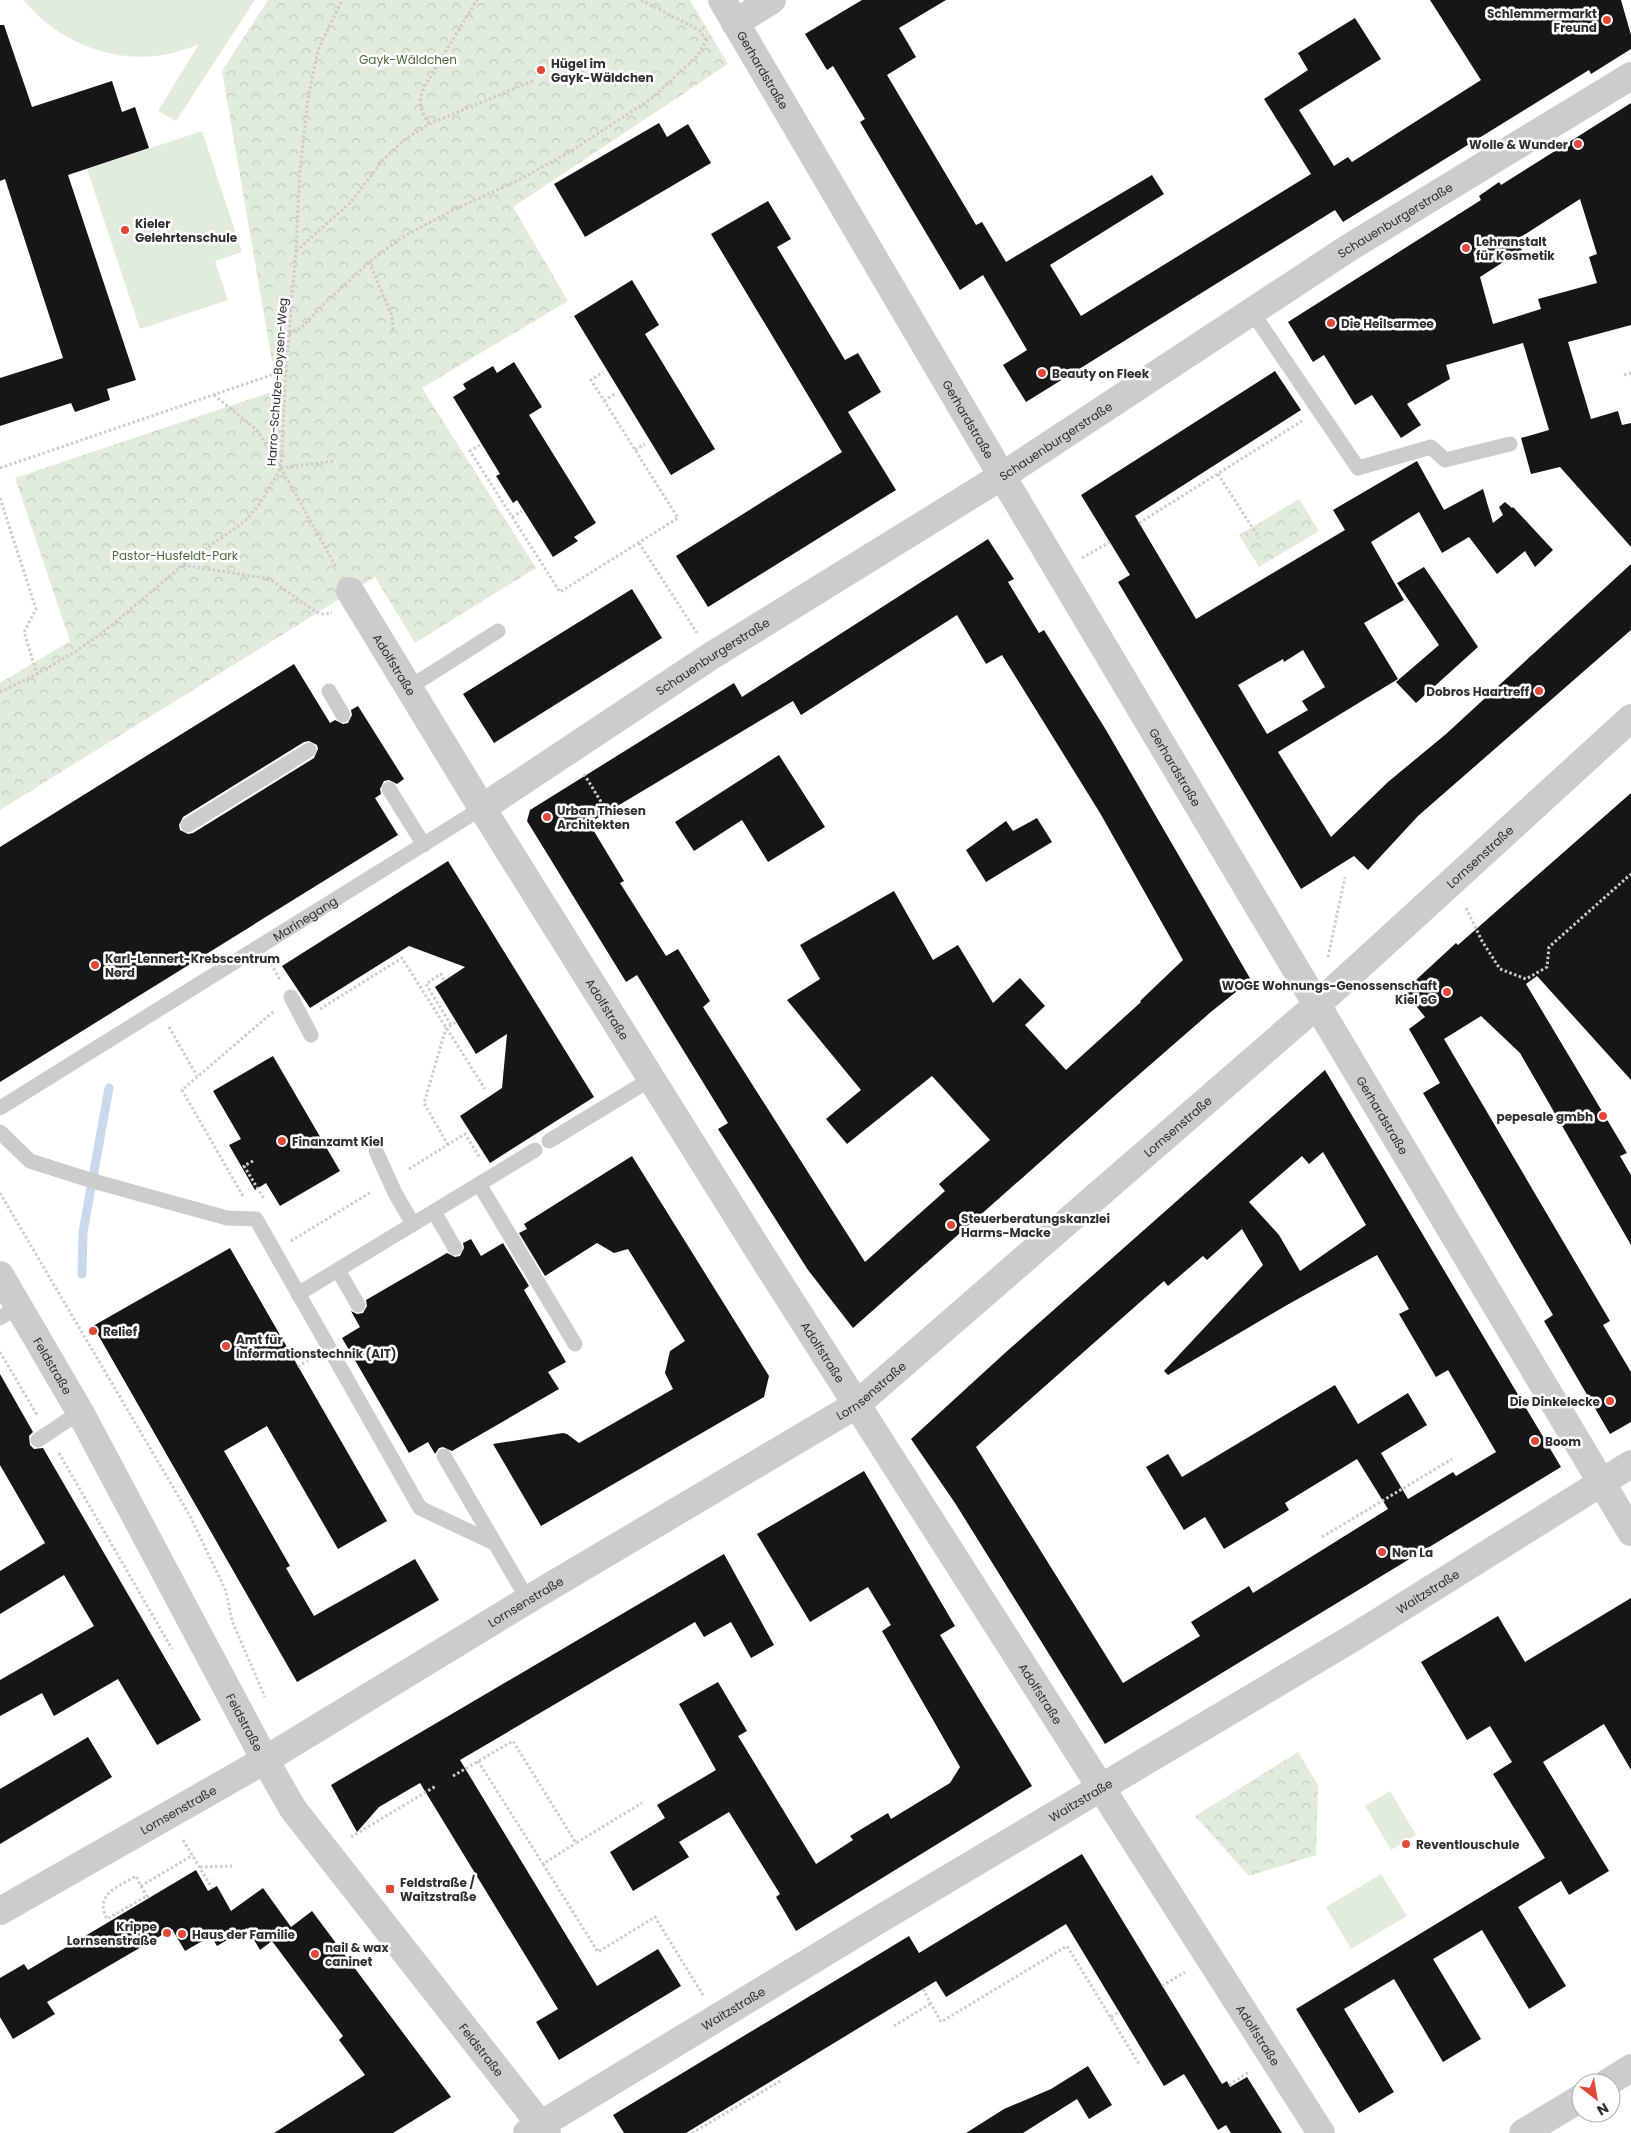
<svg xmlns="http://www.w3.org/2000/svg" width="1631" height="2133" font-family="Poppins,sans-serif">
	<style>
		.grass { fill: #e2ecdd }
		.forest { fill: url(#forest-crowns) }
		.lines { fill: none; stroke-linecap: round; stroke-linejoin: round }
		.stream { stroke: #cad8eb; stroke-width: 9 }
		.building { fill: #161616; fill-rule: evenodd }
		.path { stroke: #ccc; stroke-width: 3; stroke-dasharray: 2.5 2.5; stroke-linecap: butt }
		.service { stroke: #ccc; stroke-width: 15 }
		.minor { stroke: #ccc; stroke-width: 28 }
		.tertiary { stroke: #ccc; stroke-width: 28 }
		.poi-dot { fill: #e24835; stroke: #fff; stroke-width: 2 }
		.labels { text-anchor: middle; dominant-baseline: central; stroke-width: 5; stroke-linejoin: round; paint-order: stroke }
		.poi-label { font-size: 12px; font-weight: bold; fill: #2f2f2f; stroke: #fff; text-anchor: start }
		.park-label { font-size: 12px; fill: #4a6a3d; stroke: #fff }
		.street-label { font-size: 12px; fill: #2f2f2f; stroke: #fff }
	</style>
	<defs>
		<pattern id="forest-crowns" width="20" height="18" patternUnits="userSpaceOnUse" patternTransform="scale(1.25)"><rect width="20" height="18" fill="#e2ecdd"/><path d="M2 6a3 3 0 1 1 6 0M12 15a3 3 0 1 1 6 0" fill="none" stroke="#c2cbbe"/></pattern>
	</defs>
	<rect width="100%" height="100%" fill="#fff"/>
	<path class="grass" d="M 24,0 L 255,0 L 176,121 L 158,111 L 199,44 C 192,47 184,50 177,52 C 120,67 60,45 24,0 Z
		M 202,131 L 242,252 L 215,261 L 228,300 L 140,329 L 87,169 Z
		M 1390,1791 L 1416,1835 L 1391,1850 L 1365,1806 Z
		M 1381,1874 L 1407,1916 L 1351,1949 L 1326,1907 Z"/>
	<path class="forest" d="M 268,0 L 690,0 L 728,64 L 513,207 L 568,301 L 422,388 L 536,568 L 415,643 L 375,577 L 0,810 L 0,683 L 70,641 L 15,478 L 277,390 L 222,71 Z
		M 1299,499 L 1319,531 L 1259,567 L 1239,535 Z
		M 1298,1752 L 1318,1785 L 1316,1855 L 1249,1876 L 1195,1816 Z"/>
	<g class="lines">
		<path class="stream" d="M 82,1274 L 83,1232 L 109,1088"/>
	</g>
	<path class="building" d="M 862,0 L 946,0 L 899,28 L 916,57 L 887,75 L 976,225 L 982,222 L 1006,262 L 1152,175 L 1164,194 L 1050,265 L 1081,316 L 1311,174 L 1264,99 L 1308,70 L 1298,53 L 1355,18 L 1381,59 L 1299,110 L 1334,166 L 1348,157 L 1352,162 L 1481,80 L 1430,0 L 1621,0 L 1631,35 L 1631,49 L 1591,74 L 1589,70 L 1343,222 L 1335,210 L 1026,402 L 1003,365 L 1027,350 L 983,275 L 960,290 L 860,122 L 865,119 L 833,66 L 827,70 L 805,34 Z
		M 0,25 L 4,25 L 32,107 L 112,81 L 122,112 L 135,107 L 149,148 L 68,175 L 136,380 L 107,389 L 110,400 L 75,412 L 71,403 L 0,426 L 0,378 L 63,358 L 5,179 L 0,181 Z
		M 1631,103 L 1631,325 L 1568,342 L 1591,419 L 1618,411 L 1622,425 L 1631,423 L 1631,547 L 1560,467 L 1531,474 L 1521,438 L 1549,430 L 1523,343 L 1446,365 L 1450,379 L 1407,404 L 1421,425 L 1401,438 L 1372,395 L 1355,405 L 1324,355 L 1313,362 L 1288,322 L 1481,200 L 1479,196 L 1499,182 L 1501,185 ZM 1580,199 L 1597,254 L 1589,257 L 1597,283 L 1538,299 L 1541,309 L 1493,324 L 1480,277 L 1522,250 L 1516,240 Z
		M 659,123 L 667,137 L 688,124 L 711,163 L 585,237 L 554,184 Z
		M 768,201 L 791,239 L 777,247 L 845,360 L 858,353 L 881,392 L 848,412 L 896,490 L 708,607 L 676,556 L 842,452 L 711,234 Z
		M 632,280 L 659,325 L 645,334 L 715,449 L 671,475 L 574,316 Z
		M 514,362 L 542,407 L 529,415 L 596,523 L 574,537 L 578,541 L 553,557 L 517,500 L 513,503 L 496,476 L 500,474 L 453,397 L 466,389 L 463,384 L 493,366 L 497,373 Z
		M 1275,371 L 1301,410 L 1135,516 L 1196,619 L 1345,530 L 1333,510 L 1417,461 L 1444,510 L 1483,489 L 1493,523 L 1503,515 L 1499,507 L 1505,502 L 1512,508 L 1513,507 L 1553,550 L 1535,567 L 1525,551 L 1497,574 L 1469,537 L 1442,553 L 1419,512 L 1371,542 L 1404,600 L 1364,623 L 1398,679 L 1278,752 L 1331,837 L 1388,782 L 1446,734 L 1631,564 L 1631,630 L 1418,816 L 1368,870 L 1354,856 L 1301,889 L 1118,582 L 1130,575 L 1081,495 ZM 1303,650 L 1325,687 L 1302,701 L 1308,710 L 1267,734 L 1238,685 L 1283,659 L 1284,662 Z
		M 988,539 L 1014,579 L 1008,582 L 1039,633 L 1044,630 L 1106,730 L 1251,980 L 1212,1011 L 1119,1092 L 853,1328 L 808,1270 L 718,1129 L 728,1123 L 637,975 L 626,982 L 527,821 L 530,810 L 734,683 L 742,697 ZM 957,615 L 986,664 L 1002,655 L 1100,813 L 1183,960 L 1140,1001 L 1141,1002 L 1066,1070 L 1025,1025 L 1045,1006 L 1020,978 L 993,1003 L 958,945 L 933,960 L 894,891 L 800,945 L 820,979 L 787,1000 L 861,1090 L 826,1119 L 847,1144 L 932,1076 L 990,1140 L 939,1184 L 945,1191 L 865,1262 L 703,1007 L 710,1001 L 678,949 L 666,956 L 620,883 L 624,881 L 589,823 L 793,701 L 801,715 Z
		M 1424,567 L 1478,647 L 1416,703 L 1396,682 L 1439,645 L 1397,583 Z
		M 632,589 L 662,638 L 494,743 L 463,694 Z
		M 294,664 L 330,723 L 335,720 L 343,724 L 348,723 L 352,715 L 351,710 L 358,706 L 404,779 L 397,784 L 389,780 L 384,781 L 380,789 L 381,794 L 375,798 L 398,835 L 0,1082 L 0,847 ZM 309,741 L 317,745 L 318,749 L 314,758 L 193,833 L 188,834 L 180,830 L 179,825 L 183,817 L 304,742 Z
		M 779,755 L 825,827 L 768,862 L 742,820 L 694,851 L 675,822 Z
		M 1631,793 L 1631,1080 L 1537,976 L 1526,984 L 1627,1153 L 1620,1156 L 1631,1175 L 1631,1245 L 1520,1053 L 1481,1016 L 1444,1039 L 1610,1321 L 1603,1325 L 1631,1372 L 1631,1422 L 1610,1434 L 1544,1321 L 1553,1315 L 1423,1093 L 1440,1083 L 1409,1029 L 1425,1017 L 1404,991 L 1456,943 L 1458,945 Z
		M 1037,818 L 1052,842 L 986,882 L 966,850 L 1006,821 L 1013,831 Z
		M 448,861 L 594,1097 L 490,1163 L 460,1116 L 502,1088 L 507,1034 L 476,1054 L 435,987 L 465,967 L 409,946 L 310,1008 L 282,966 Z
		M 273,1056 L 340,1171 L 280,1206 L 266,1183 L 255,1190 L 229,1145 L 241,1139 L 213,1091 Z
		M 1325,1070 L 1561,1467 L 1105,1744 L 955,1503 L 911,1439 L 1006,1352 ZM 1323,1152 L 1366,1225 L 1300,1271 L 1279,1235 L 1249,1202 L 1302,1156 L 1309,1164 ZM 1242,1229 L 1263,1265 L 1164,1371 L 1168,1375 L 1287,1305 L 1377,1255 L 1409,1309 L 1399,1314 L 1436,1377 L 1448,1370 L 1496,1452 L 1456,1476 L 1453,1472 L 1408,1499 L 1381,1453 L 1427,1425 L 1408,1393 L 1358,1424 L 1335,1385 L 1182,1477 L 1168,1454 L 1146,1467 L 1184,1530 L 1205,1517 L 1224,1549 L 1289,1510 L 1285,1503 L 1357,1459 L 1388,1509 L 1253,1593 L 1249,1586 L 1191,1622 L 1200,1636 L 1123,1683 L 976,1447 L 1164,1281 L 1168,1286 L 1203,1256 L 1207,1260 Z
		M 632,1156 L 769,1376 L 764,1397 L 541,1526 L 493,1444 L 563,1433 L 567,1434 L 579,1443 L 673,1389 L 665,1373 L 670,1351 L 685,1341 L 628,1249 L 614,1253 L 597,1243 L 545,1276 L 519,1233 L 527,1229 L 524,1224 Z
		M 471,1239 L 481,1256 L 503,1243 L 529,1286 L 524,1290 L 566,1362 L 548,1372 L 559,1389 L 452,1451 L 443,1447 L 439,1448 L 435,1454 L 428,1442 L 409,1453 L 342,1338 L 360,1327 L 351,1311 L 357,1314 L 363,1313 L 367,1306 L 366,1300 L 447,1253 L 455,1257 L 460,1256 L 464,1248 L 463,1243 Z
		M 230,1248 L 387,1521 L 338,1549 L 267,1426 L 224,1451 L 290,1566 L 286,1568 L 314,1616 L 415,1559 L 439,1600 L 297,1682 L 93,1326 Z
		M 0,1374 L 33,1432 L 29,1436 L 30,1445 L 34,1449 L 43,1448 L 201,1720 L 157,1745 L 118,1679 L 54,1716 L 42,1693 L 0,1716 L 0,1680 L 94,1626 L 64,1575 L 0,1614 L 0,1571 L 45,1543 L 0,1465 Z
		M 864,1471 L 955,1626 L 940,1635 L 1032,1786 L 796,1931 L 776,1897 L 780,1894 L 729,1812 L 679,1842 L 689,1857 L 633,1891 L 610,1852 L 665,1818 L 657,1805 L 716,1770 L 679,1704 L 718,1682 L 747,1731 L 738,1736 L 816,1864 L 853,1840 L 850,1836 L 888,1813 L 891,1819 L 950,1783 L 960,1767 L 882,1631 L 891,1625 L 868,1587 L 810,1622 L 757,1534 Z
		M 724,1554 L 774,1645 L 751,1658 L 731,1622 L 704,1637 L 695,1622 L 460,1760 L 597,1986 L 658,1949 L 681,1986 L 559,2060 L 536,2022 L 558,2009 L 420,1783 L 379,1807 L 357,1832 L 331,1785 Z
		M 1631,1598 L 1631,1770 L 1604,1724 L 1543,1762 L 1609,1871 L 1569,1895 L 1561,1881 L 1518,1907 L 1566,1986 L 1529,2009 L 1482,1930 L 1433,1959 L 1481,2039 L 1443,2062 L 1394,1979 L 1344,2009 L 1394,2092 L 1359,2113 L 1296,2009 L 1545,1858 L 1493,1774 L 1512,1762 L 1490,1726 L 1467,1740 L 1421,1662 L 1498,1616 L 1525,1662 Z
		M 88,1737 L 112,1777 L 0,1844 L 0,1789 Z
		M 1082,1854 L 1222,2084 L 1227,2081 L 1230,2087 L 1247,2077 L 1282,2133 L 1231,2133 L 1226,2125 L 1218,2130 L 1184,2074 L 1164,2086 L 1066,1924 L 946,1997 L 936,1981 L 686,2133 L 624,2133 L 613,2115 L 909,1936 L 919,1953 Z
		M 196,1870 L 208,1891 L 217,1886 L 231,1911 L 263,1888 L 291,1927 L 312,1911 L 451,2097 L 393,2133 L 274,2133 L 365,2075 L 339,2040 L 343,2036 L 272,1941 L 260,1950 L 247,1928 L 217,1946 L 211,1936 L 185,1951 L 172,1929 L 47,2002 L 55,2014 L 13,2039 L 0,2017 L 0,1978 L 24,1964 L 28,1970 Z
		M 1088,2066 L 1112,2105 L 1089,2119 L 1077,2099 L 1023,2133 L 966,2133 L 1004,2109 L 1051,2089 Z"/>
	<g class="lines">
		<path class="path" d="M 641,0 L 699,30 L 706,40
			M 429,124 C 420,109 418,104 424,87 L 477,0
			M 296,251 L 350,203 L 383,160 L 404,140 L 429,124 L 535,80
			M 369,262 L 392,316 L 393,333
			M 289,334 L 301,328 L 324,304 L 369,262 L 401,238 L 453,210 L 515,182 L 573,150 L 652,98 L 696,57 C 702,50 704,41 711,37
			M 1624,375 L 1631,373
			M 214,395 L 257,430 L 281,468 L 336,567
			M 604,401 L 616,393
			M 480,445 L 470,451 L 560,592 L 678,518 L 591,380 L 603,372
			M 635,450 L 645,444
			M 0,468 L 286,370
			M 281,468 L 334,461
			M 1218,474 L 1259,538
			M 0,498 L 36,609 L 24,632 L 37,674
			M 512,517 L 522,511
			M 1139,523 L 1302,421
			M 639,543 L 697,633
			M 1082,558 L 1110,542
			M 183,565 L 264,578 L 274,582 L 316,612 L 323,614 L 332,613
			M 0,692 L 37,674 L 76,651 L 102,633 L 183,565 L 245,521 L 259,505 L 281,468 L 286,370 L 296,251 L 300,169 L 308,98 L 318,50 L 342,0
			M 584,774 L 603,805 L 587,815
			M 1466,908 L 1482,941 L 1500,969 L 1526,979 L 1547,967 L 1549,947 L 1631,874
			M 1328,957 L 1345,877
			M 271,964 L 280,980
			M 444,980 L 441,974 L 426,984 L 451,1025
			M 320,1009 L 402,958 L 485,1089
			M 169,1027 L 197,1076
			M 448,1145 L 424,1103 L 446,1028 L 456,1022
			M 253,1161 L 244,1166 L 264,1199
			M 409,1169 L 465,1134 L 480,1158
			M 0,1193 L 190,1516 L 226,1591 L 232,1621 L 265,1697
			M 243,1196 L 182,1090 L 274,1011
			M 291,1241 L 371,1192
			M 0,1352 L 37,1415
			M 298,1367 L 310,1359
			M 59,1453 L 172,1649
			M 1322,1537 L 1452,1459
			M 478,1761 L 543,1864 L 576,1843
			M 453,1776 L 513,1741 L 576,1843 L 642,1803
			M 351,1837 L 436,1786
			M 183,1840 L 212,1888
			M 543,1864 L 598,1952 L 655,1917 L 703,1995
			M 200,1867 L 232,1866
			M 141,1886 L 147,1896
			M 149,1898 L 147,1896 L 107,1919 C 94,1894 118,1887 136,1876 L 141,1886 L 193,1855
			M 1162,1986 L 1185,1972
			M 923,1989 L 941,2022 L 1067,1946 L 1139,2064
			M 1111,2017 L 1119,2012
			M 894,2026 L 930,2004
			M 1229,2085 L 1249,2072
			M 692,2133 L 782,2080"/>
		<g class="service">
			<path d="M 1252,312 L 1358,468 L 1431,447 L 1445,460 L 1510,444"/>
			<path d="M 410,687 L 498,631"/>
			<path d="M 329,691 L 343,715"/>
			<path d="M 389,789 L 424,845"/>
			<path d="M 188,825 L 309,750"/>
			<path d="M 291,997 L 311,1035"/>
			<path id="s1" d="M 0,1108 L 482,808"/>
			<path d="M 0,1132 L 30,1161 L 93,1181 L 227,1218 L 256,1219 L 420,1508 L 494,1543"/>
			<path d="M 549,1141 L 651,1079"/>
			<path d="M 376,1151 L 395,1193 L 413,1224"/>
			<path d="M 479,1184 L 575,1344"/>
			<path d="M 434,1212 L 455,1248"/>
			<path d="M 338,1270 L 358,1305"/>
			<path d="M 298,1294 L 535,1150"/>
			<path d="M 0,1318 L 19,1306"/>
			<path d="M 38,1440 L 80,1412"/>
			<path d="M 444,1456 L 528,1600"/>
		</g>
		<g class="minor">
			<path id="s2" d="M 722,0 L 1002,476 L 1631,1532"/>
			<path d="M 735,23 L 772,0"/>
			<path id="s3" d="M 350,591 L 482,808 L 764,1259 L 1321,2133"/>
			<path id="s4" d="M 482,808 L 711,656 L 1002,476 L 1347,249 L 1631,76"/>
			<path id="s5" d="M 0,1911 L 265,1760 L 539,1593 L 856,1405 L 1318,1004 L 1631,718"/>
			<path d="M 1607,2083 L 1631,2068"/>
			<path id="s6" d="M 527,2133 L 880,1919 L 1356,1636 L 1631,1464"/>
			<path d="M 1523,2133 L 1581,2098"/>
		</g>
		<path class="tertiary" id="s7" d="M 0,1275 L 80,1412 L 265,1760 L 293,1809 L 547,2133"/>
	</g>
	<g class="poi-dot">
		<circle cx="1607" cy="20" r="5"/>
		<circle cx="541" cy="70" r="5"/>
		<circle cx="1578" cy="144" r="5"/>
		<circle cx="125" cy="230" r="5"/>
		<circle cx="1466" cy="248" r="5"/>
		<circle cx="1331" cy="323" r="5"/>
		<circle cx="1042" cy="373" r="5"/>
		<circle cx="1539" cy="691" r="5"/>
		<circle cx="547" cy="817" r="5"/>
		<circle cx="95" cy="965" r="5"/>
		<circle cx="1447" cy="992" r="5"/>
		<circle cx="1603" cy="1116" r="5"/>
		<circle cx="282" cy="1141" r="5"/>
		<circle cx="951" cy="1225" r="5"/>
		<circle cx="93" cy="1331" r="5"/>
		<circle cx="226" cy="1346" r="5"/>
		<circle cx="1610" cy="1401" r="5"/>
		<circle cx="1535" cy="1441" r="5"/>
		<circle cx="1382" cy="1552" r="5"/>
		<circle cx="1406" cy="1844" r="5"/>
		<rect x="385" y="1884" width="10" height="10" rx="2.5"/>
		<circle cx="167" cy="1933" r="5"/>
		<circle cx="182" cy="1934" r="5"/>
		<circle cx="315" cy="1954" r="5"/>
	</g>
	<g class="labels">
		<g class="poi-label">
			<text x="1597" y="13" text-anchor="end">Schlemmermarkt<tspan x="1597" dy="14">Freund</tspan></text>
			<text x="551" y="63">Hügel im<tspan x="551" dy="14">Gayk-Wäldchen</tspan></text>
			<text x="1568" y="144" text-anchor="end">Wolle &amp; Wunder</text>
			<text x="135" y="223">Kieler<tspan x="135" dy="14">Gelehrtenschule</tspan></text>
			<text x="1476" y="241">Lehranstalt<tspan x="1476" dy="14">für Kosmetik</tspan></text>
			<text x="1341" y="323">Die Heilsarmee</text>
			<text x="1052" y="373">Beauty on Fleek</text>
			<text x="1529" y="691" text-anchor="end">Dobros Haartreff</text>
			<text x="557" y="810">Urban Thiesen<tspan x="557" dy="14">Architekten</tspan></text>
			<text x="105" y="958">Karl-Lennert-Krebscentrum<tspan x="105" dy="14">Nord</tspan></text>
			<text x="1437" y="985" text-anchor="end">WOGE Wohnungs-Genossenschaft<tspan x="1437" dy="14">Kiel eG</tspan></text>
			<text x="1593" y="1116" text-anchor="end">pepesale gmbh</text>
			<text x="292" y="1141">Finanzamt Kiel</text>
			<text x="961" y="1218">Steuerberatungskanzlei<tspan x="961" dy="14">Harms-Macke</tspan></text>
			<text x="103" y="1331">Relief</text>
			<text x="236" y="1339">Amt für<tspan x="236" dy="14">Informationstechnik (AIT)</tspan></text>
			<text x="1600" y="1401" text-anchor="end">Die Dinkelecke</text>
			<text x="1545" y="1441">Boom</text>
			<text x="1392" y="1552">Non La</text>
			<text x="1416" y="1844">Reventlouschule</text>
			<text x="400" y="1882">Feldstraße /<tspan x="400" dy="14">Waitzstraße</tspan></text>
			<text x="157" y="1926" text-anchor="end">Krippe<tspan x="157" dy="14">Lornsenstraße</tspan></text>
			<text x="192" y="1934">Haus der Familie</text>
			<text x="325" y="1947">nail &amp; wax<tspan x="325" dy="14">caninet</tspan></text>
		</g>
		<g class="park-label">
			<text x="408" y="59">Gayk-Wäldchen</text>
			<text x="175" y="555">Pastor-Husfeldt-Park</text>
		</g>
		<g class="street-label">
			<text stroke="none"><textPath href="#s2" startOffset="81">Gerhardstraße</textPath></text>
			<text stroke="none"><textPath href="#s4" startOffset="1086">Schauenburgerstraße</textPath></text>
			<text transform="translate(277 382) rotate(-86)">Harro-Schulze-Boysen-Weg</text>
			<text stroke="none"><textPath href="#s2" startOffset="486">Gerhardstraße</textPath></text>
			<text stroke="none"><textPath href="#s4" startOffset="681">Schauenburgerstraße</textPath></text>
			<text stroke="none"><textPath href="#s4" startOffset="276">Schauenburgerstraße</textPath></text>
			<text stroke="none"><textPath href="#s3" startOffset="86">Adolfstraße</textPath></text>
			<text stroke="none"><textPath href="#s2" startOffset="891">Gerhardstraße</textPath></text>
			<text stroke="none"><textPath href="#s5" startOffset="1825">Lornsenstraße</textPath></text>
			<text stroke="none"><textPath href="#s1" startOffset="359">Marinegang</textPath></text>
			<text stroke="none"><textPath href="#s3" startOffset="491">Adolfstraße</textPath></text>
			<text stroke="none"><textPath href="#s2" startOffset="1296">Gerhardstraße</textPath></text>
			<text stroke="none"><textPath href="#s5" startOffset="1420">Lornsenstraße</textPath></text>
			<text stroke="none"><textPath href="#s3" startOffset="896">Adolfstraße</textPath></text>
			<text stroke="none"><textPath href="#s7" startOffset="105">Feldstraße</textPath></text>
			<text stroke="none"><textPath href="#s5" startOffset="1015">Lornsenstraße</textPath></text>
			<text stroke="none"><textPath href="#s6" startOffset="1051">Waitzstraße</textPath></text>
			<text stroke="none"><textPath href="#s5" startOffset="610">Lornsenstraße</textPath></text>
			<text stroke="none"><textPath href="#s3" startOffset="1301">Adolfstraße</textPath></text>
			<text stroke="none"><textPath href="#s7" startOffset="510">Feldstraße</textPath></text>
			<text stroke="none"><textPath href="#s6" startOffset="646">Waitzstraße</textPath></text>
			<text stroke="none"><textPath href="#s5" startOffset="205">Lornsenstraße</textPath></text>
			<text stroke="none"><textPath href="#s6" startOffset="241">Waitzstraße</textPath></text>
			<text stroke="none"><textPath href="#s3" startOffset="1706">Adolfstraße</textPath></text>
			<text stroke="none"><textPath href="#s7" startOffset="915">Feldstraße</textPath></text>
		</g>
	</g>
	<g transform="translate(1596 2098) rotate(149)"><circle r="24" fill="#ffffff" stroke="#acacac"/>
	<path d="M0-4L9 19L0 12L-9 19Z" fill="#e24835"/>
	<text y="-8" font-size="14" font-weight="bold" text-anchor="middle" fill="#2f2f2f">N</text>
	</g>
</svg>
